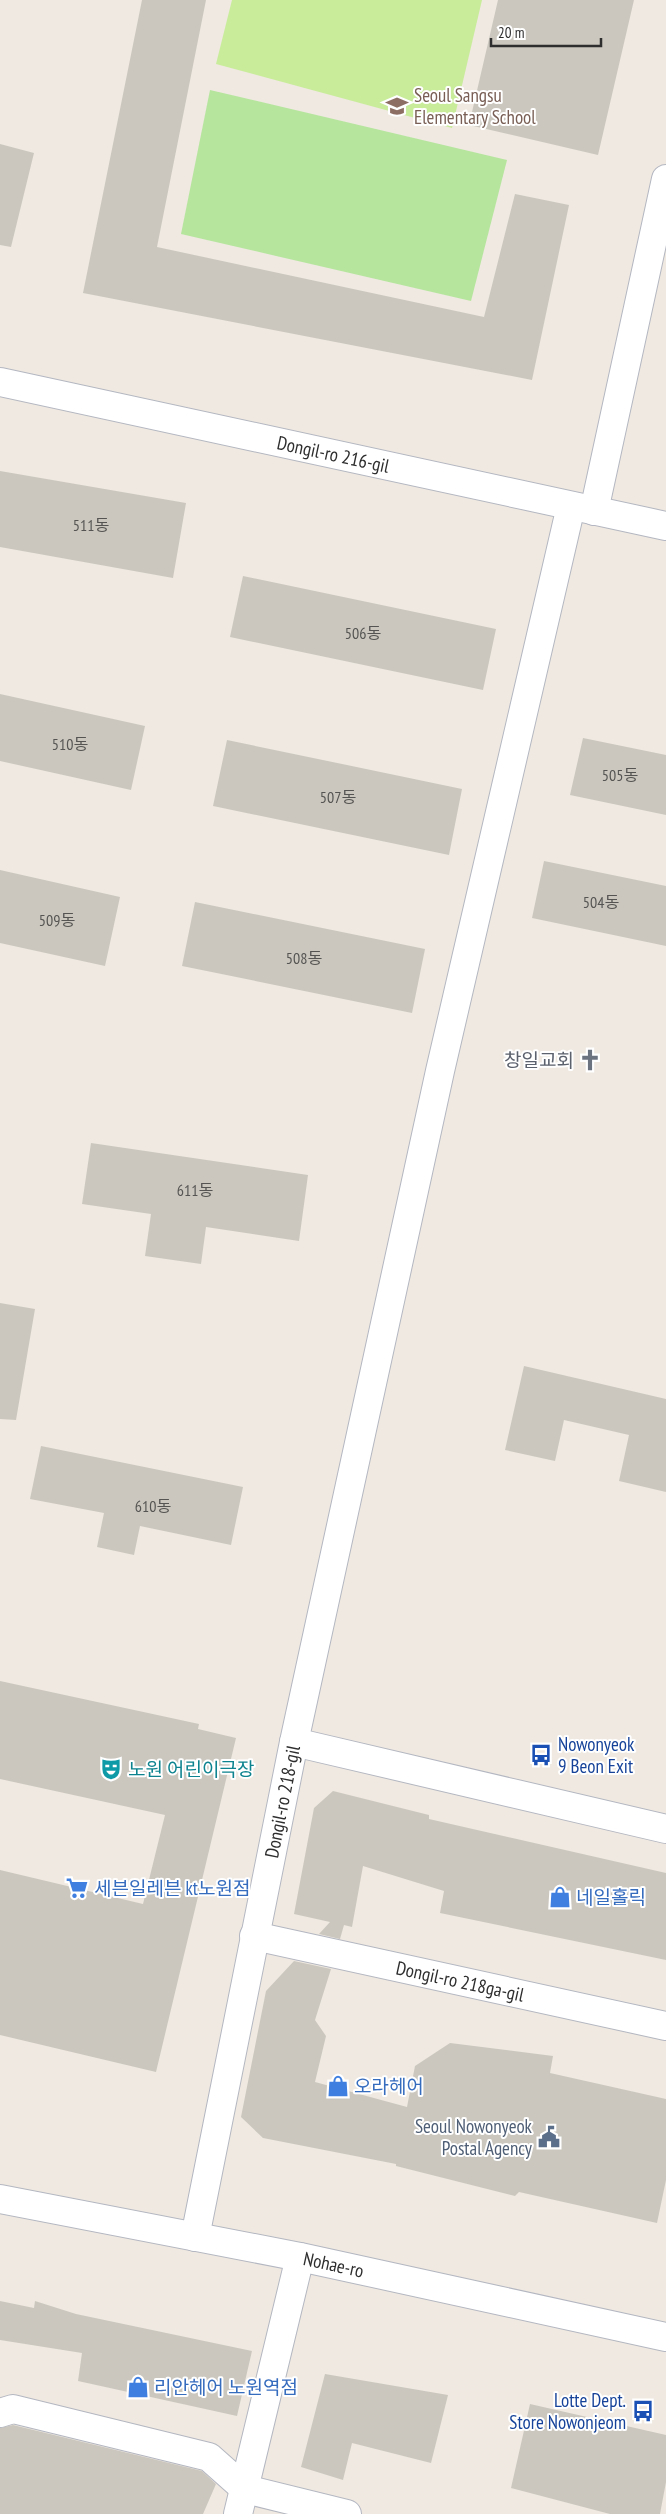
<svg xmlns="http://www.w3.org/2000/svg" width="666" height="2514" font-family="'PT Sans Narrow','Noto Sans KR',sans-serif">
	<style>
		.green { fill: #b6e59e }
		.pitch { fill: #c9ec9a }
		.building { fill: #cbc7bf }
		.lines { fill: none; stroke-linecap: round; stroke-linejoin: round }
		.street-casing { stroke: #b4b7c1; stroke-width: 30 }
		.secondary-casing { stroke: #b4b7c1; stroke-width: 30 }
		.street { stroke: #fff; stroke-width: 28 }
		.secondary { stroke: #fff; stroke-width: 28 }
		.labels { text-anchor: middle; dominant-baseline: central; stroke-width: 4; stroke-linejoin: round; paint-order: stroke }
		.number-label { font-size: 16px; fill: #555452 }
		.education-label { font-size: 19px; fill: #785e54; stroke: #fff; text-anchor: start }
		.street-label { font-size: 19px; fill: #2e2e2e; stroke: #fff }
		.worship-label { font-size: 19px; fill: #5b616d; stroke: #fff; text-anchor: end }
		.transit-label { font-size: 19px; fill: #164399; stroke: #fff; text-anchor: start }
		.culture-label { font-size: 19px; fill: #0d838f; stroke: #fff; text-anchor: start }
		.shop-label { font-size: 19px; fill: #366cbe; stroke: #fff; text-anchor: start }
		.service-label { font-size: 19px; fill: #4e5e75; stroke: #fff; text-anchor: end }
	</style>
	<rect width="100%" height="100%" fill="#efe9e1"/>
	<path class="green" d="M 210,90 L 507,160 L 471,301 L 181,234 Z"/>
	<path class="pitch" d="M 232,0 L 482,0 L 452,128 L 216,64 Z"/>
	<path class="building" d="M 142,0 L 206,0 L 157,247 L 484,317 L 515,194 L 569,205 L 532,380 L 83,293 Z
		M 498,0 L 634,0 L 598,155 L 469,125 Z
		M 0,144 L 34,153 L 11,247 L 0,245 Z
		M 0,471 L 186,503 L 173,578 L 0,547 Z
		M 243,576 L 496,629 L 483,690 L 230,637 Z
		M 0,694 L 145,726 L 131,790 L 0,761 Z
		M 583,738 L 666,755 L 666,815 L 570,795 Z
		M 227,740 L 462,789 L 449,855 L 213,806 Z
		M 544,861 L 666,886 L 666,946 L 532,918 Z
		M 0,870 L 120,897 L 105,966 L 0,943 Z
		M 195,902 L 425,949 L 412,1013 L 182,966 Z
		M 91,1143 L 308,1175 L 299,1241 L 206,1227 L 201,1264 L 145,1256 L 151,1214 L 82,1204 Z
		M 0,1303 L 35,1309 L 16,1420 L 0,1419 Z
		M 524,1366 L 666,1399 L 666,1492 L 619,1481 L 629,1435 L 564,1420 L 555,1461 L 505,1450 Z
		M 41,1446 L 243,1487 L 231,1545 L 140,1526 L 134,1555 L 97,1547 L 104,1513 L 30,1499 Z
		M 0,1681 L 199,1724 L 198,1729 L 236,1738 L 156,2072 L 0,2035 L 0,1870 L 143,1904 L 165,1815 L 0,1779 Z
		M 333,1791 L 429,1815 L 429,1819 L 666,1873 L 666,1960 L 440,1913 L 444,1891 L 363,1866 L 352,1927 L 344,1925 L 340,1939 L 319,1934 L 330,1922 L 294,1914 L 314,1808 Z
		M 294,1961 L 331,1969 L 315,2020 L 326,2036 L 315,2082 L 407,2107 L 415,2066 L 450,2043 L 553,2056 L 550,2073 L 666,2099 L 666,2180 L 657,2223 L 519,2192 L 515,2196 L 396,2166 L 396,2164 L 263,2138 L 241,2117 L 266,1991 Z
		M 0,2301 L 34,2308 L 35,2301 L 76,2314 L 252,2351 L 237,2416 L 78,2381 L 82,2353 L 0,2340 Z
		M 325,2374 L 448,2395 L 431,2463 L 352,2443 L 343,2480 L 301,2467 Z
		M 530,2404 L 666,2435 L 666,2482 L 660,2514 L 610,2514 L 511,2488 Z
		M 13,2425 L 202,2471 L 216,2484 L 203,2514 L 0,2514 L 0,2428 Z"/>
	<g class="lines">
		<g class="street-casing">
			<g id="street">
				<path d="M 594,511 L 666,179"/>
				<path d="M 294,1742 L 666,1829"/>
				<path id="s1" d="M 254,1936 L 666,2026"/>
				<path id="s2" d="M 195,2237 L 294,1742 L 440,1071 L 571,506"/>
				<path d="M 0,2413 L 13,2409 L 209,2457 L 245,2489 L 347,2514"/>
				<path d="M 238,2514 L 300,2257"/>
			</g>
		</g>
		<g class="secondary-casing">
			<g id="secondary">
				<path id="s3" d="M 0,382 L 666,526"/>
				<path id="s4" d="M 0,2199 L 300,2257 L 666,2337"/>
			</g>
		</g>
		<use href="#street" class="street"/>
		<use href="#secondary" class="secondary"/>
	</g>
	<defs>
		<g id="school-bare" transform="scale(1.725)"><path d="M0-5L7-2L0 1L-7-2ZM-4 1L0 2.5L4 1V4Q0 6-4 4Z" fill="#8d6e63" stroke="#fff" stroke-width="2.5" paint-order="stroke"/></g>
		<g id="church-bare" transform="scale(1.725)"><path d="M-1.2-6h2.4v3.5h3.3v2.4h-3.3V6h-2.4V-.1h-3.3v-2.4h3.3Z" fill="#6b7280" stroke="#fff" stroke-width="2.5" paint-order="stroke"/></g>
		<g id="bus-bare" transform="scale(1.725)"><path d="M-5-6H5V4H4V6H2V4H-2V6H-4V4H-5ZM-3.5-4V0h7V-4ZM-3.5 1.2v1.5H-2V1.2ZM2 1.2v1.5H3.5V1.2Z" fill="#1a4fb4" stroke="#fff" stroke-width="2.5" paint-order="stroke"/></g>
		<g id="theatre-bare" transform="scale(1.725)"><path d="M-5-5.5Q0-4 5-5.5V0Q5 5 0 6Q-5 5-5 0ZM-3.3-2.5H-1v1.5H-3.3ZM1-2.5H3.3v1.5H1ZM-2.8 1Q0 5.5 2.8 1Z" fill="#0f9aa8" stroke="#fff" stroke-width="2.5" paint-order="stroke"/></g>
		<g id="supermarket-bare" transform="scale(1.725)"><path d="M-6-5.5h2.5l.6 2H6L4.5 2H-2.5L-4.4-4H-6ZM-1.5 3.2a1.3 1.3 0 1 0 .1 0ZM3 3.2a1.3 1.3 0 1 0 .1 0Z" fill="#3f7fe0" stroke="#fff" stroke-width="2.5" paint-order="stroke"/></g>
		<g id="shop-bare" transform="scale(1.725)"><path d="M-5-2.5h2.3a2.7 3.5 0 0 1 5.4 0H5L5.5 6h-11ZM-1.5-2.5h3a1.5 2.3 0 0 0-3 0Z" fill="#3f7fe0" stroke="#fff" stroke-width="2.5" paint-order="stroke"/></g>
		<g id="civic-bare" transform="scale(1.725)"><path d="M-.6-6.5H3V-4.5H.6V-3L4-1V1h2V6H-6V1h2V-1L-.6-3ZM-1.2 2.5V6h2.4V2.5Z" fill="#5c6f8a" stroke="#fff" stroke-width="2.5" paint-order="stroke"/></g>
	</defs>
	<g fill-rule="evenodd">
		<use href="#school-bare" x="397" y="106"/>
		<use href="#church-bare" x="590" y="1060"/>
		<use href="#bus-bare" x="541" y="1755"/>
		<use href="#theatre-bare" x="111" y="1769"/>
		<use href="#supermarket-bare" x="77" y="1888"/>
		<use href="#shop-bare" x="560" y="1897"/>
		<use href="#shop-bare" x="338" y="2086"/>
		<use href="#civic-bare" x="549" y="2137"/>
		<use href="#shop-bare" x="138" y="2387"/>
		<use href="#bus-bare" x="643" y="2411"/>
	</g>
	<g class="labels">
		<g class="number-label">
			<text x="91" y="525">511동</text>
			<text x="363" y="633">506동</text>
			<text x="70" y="744">510동</text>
			<text x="620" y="775">505동</text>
			<text x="338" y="797">507동</text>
			<text x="601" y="902">504동</text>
			<text x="57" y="920">509동</text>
			<text x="304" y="958">508동</text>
			<text x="195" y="1190">611동</text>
			<text x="153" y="1506">610동</text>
		</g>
		<g class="education-label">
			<text x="414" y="95">Seoul Sangsu<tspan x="414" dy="22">Elementary School</tspan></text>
		</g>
		<g class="street-label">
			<text stroke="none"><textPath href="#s3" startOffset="341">Dongil-ro 216-gil</textPath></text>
			<text stroke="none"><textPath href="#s2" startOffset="444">Dongil-ro 218-gil</textPath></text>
			<text stroke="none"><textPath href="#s1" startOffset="211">Dongil-ro 218ga-gil</textPath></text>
			<text stroke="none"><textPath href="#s4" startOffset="340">Nohae-ro</textPath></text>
		</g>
		<g class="worship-label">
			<text x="574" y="1060">창일교회</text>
		</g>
		<g class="transit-label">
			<text x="558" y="1744">Nowonyeok<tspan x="558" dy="22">9 Beon Exit</tspan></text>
			<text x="626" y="2400" text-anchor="end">Lotte Dept.<tspan x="626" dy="22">Store Nowonjeom</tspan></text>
		</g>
		<g class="culture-label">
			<text x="128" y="1769">노원 어린이극장</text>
		</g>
		<g class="shop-label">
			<text x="94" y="1888">세븐일레븐 kt노원점</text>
			<text x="576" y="1897">네일홀릭</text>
			<text x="354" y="2086">오라헤어</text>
			<text x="154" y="2387">리안헤어 노원역점</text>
		</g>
		<g class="service-label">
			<text x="532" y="2126">Seoul Nowonyeok<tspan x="532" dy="22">Postal Agency</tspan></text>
		</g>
	</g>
	<path d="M491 38v8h110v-8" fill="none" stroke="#2e2e2e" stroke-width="2.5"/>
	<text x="498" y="38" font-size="15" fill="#2e2e2e" stroke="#ffffff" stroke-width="4" paint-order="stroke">20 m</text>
</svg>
